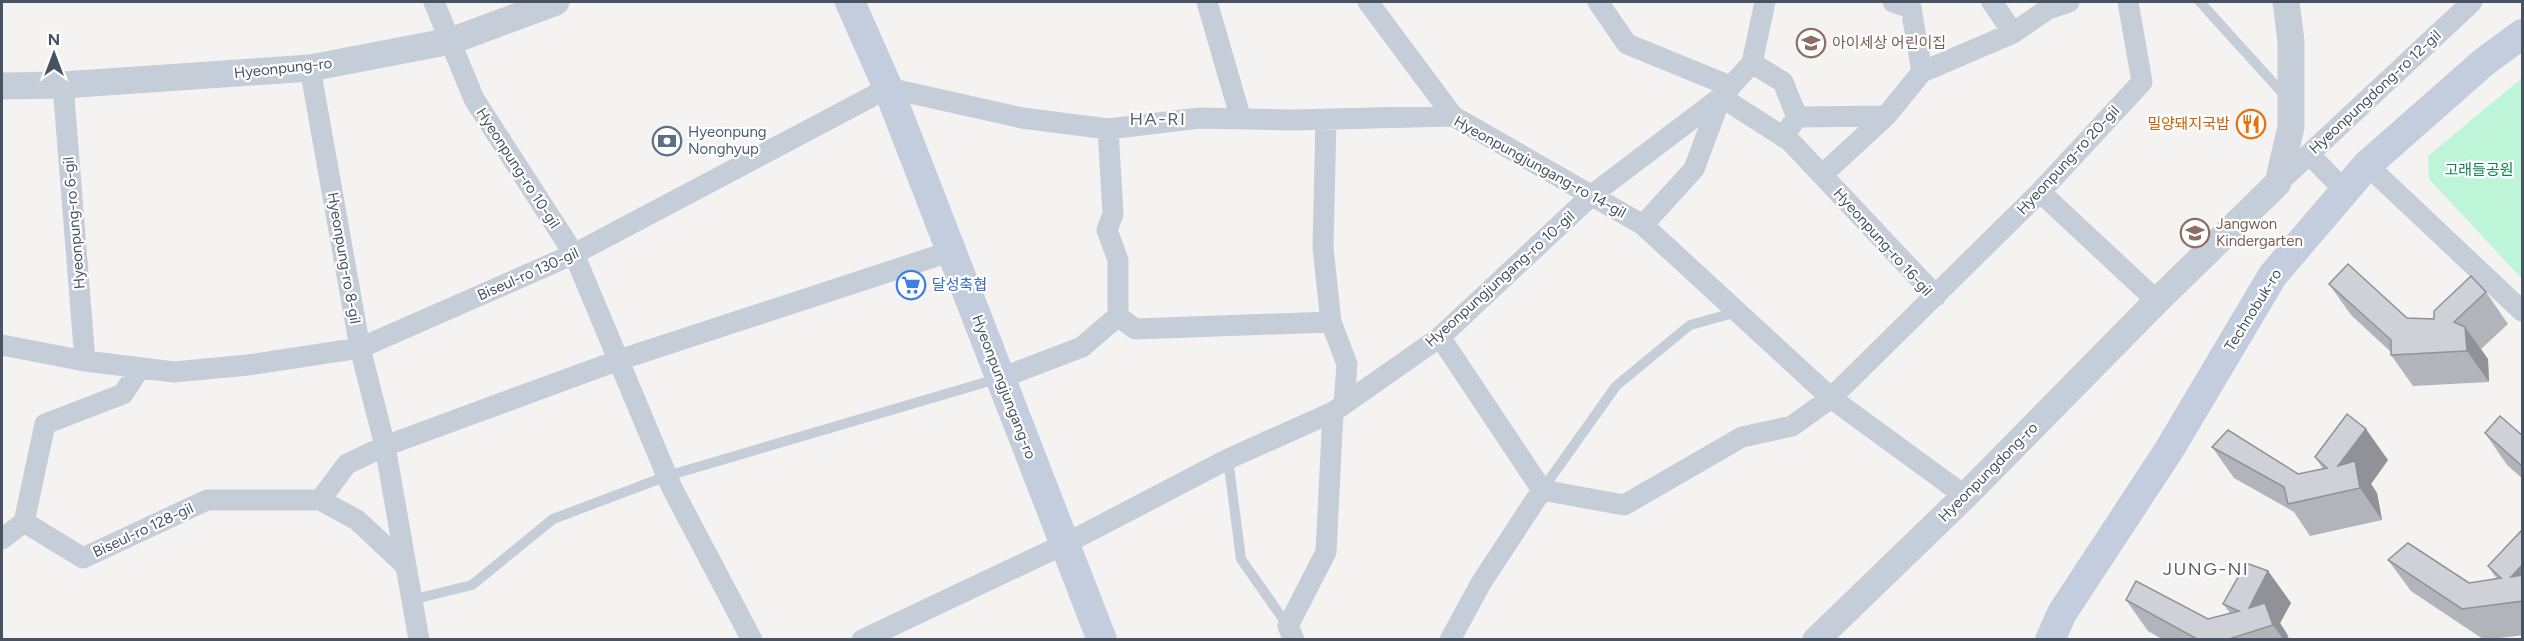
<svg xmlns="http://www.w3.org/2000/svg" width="2524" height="641" font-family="Figtree,'Noto Sans KR',sans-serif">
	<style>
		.green { fill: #bef5d9 }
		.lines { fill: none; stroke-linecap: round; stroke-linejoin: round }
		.service { stroke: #c5cdd8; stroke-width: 10 }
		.minor { stroke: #c5cdd8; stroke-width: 21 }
		.tertiary { stroke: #c5cdd8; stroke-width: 27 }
		.secondary { stroke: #c4cddd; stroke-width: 30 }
		.wall { fill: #b1b4ba }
		.shaded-wall { fill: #909297 }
		.building { fill: #ced1d8; stroke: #909297; stroke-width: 1.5 }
		.labels { text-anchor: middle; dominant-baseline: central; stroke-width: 4.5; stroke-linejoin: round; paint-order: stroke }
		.education-label { font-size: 15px; fill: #785e54; stroke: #fff; text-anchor: start }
		.street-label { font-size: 15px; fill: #475363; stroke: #fff }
		.food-label { font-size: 15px; fill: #c56008; stroke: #fff; text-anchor: end }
		.service-label { font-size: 15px; fill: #4e5e75; stroke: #fff; text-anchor: start }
		.park-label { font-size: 15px; fill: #0c8354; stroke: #fff }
		.shop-label { font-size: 15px; fill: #366cbe; stroke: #fff; text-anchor: start }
		.quarter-label { font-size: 18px; letter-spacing: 1.5px; fill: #5e6268; stroke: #fff }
	</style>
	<rect width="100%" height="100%" fill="#f5f3f2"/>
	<path class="green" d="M 2522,78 L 2522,279 L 2429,179 L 2428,156 Z"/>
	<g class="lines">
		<path class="service" d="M 2200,2 L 2286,97
			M 1228,459 L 1241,559 L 1288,626
			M 1542,490 L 1616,386 L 1690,325 L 1737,312
			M 411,600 L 472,585 L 553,519 L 667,476 L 1000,378"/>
		<path class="minor" d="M 434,2 L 474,99 L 574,254 L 672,488 L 752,640
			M 1207,2 L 1241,119
			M 1368,2 L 1453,116
			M 1598,2 L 1627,44 L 1730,86
			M 1893,2 L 1911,8 L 1922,72
			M 1992,2 L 2013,33
			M 1752,63 L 1783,82 L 1797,117 L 1783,137
			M 310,68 L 360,348 L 385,446 L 419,640
			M 63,85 L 85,361
			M 1797,117 L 1886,116
			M 1108,129 L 1113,214 L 1107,230 L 1118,260 L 1118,316
			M 2309,154 L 2345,191
			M 2367,165 L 2522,311
			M 1822,175 L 1886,116 L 1922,72 L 2013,33 L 2048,9 L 2069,2
			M 2278,183 L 2472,2
			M 2040,192 L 2157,301
			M 1643,225 L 1694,169 L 1721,97 L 1790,141 L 1936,296
			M 1331,322 L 1347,364 L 1344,404
			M 1440,337 L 1542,490 L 1624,505 L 1742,437 L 1792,426 L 1831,398 L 2040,192 L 2142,82 L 2128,2
			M 2,345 L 85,361 L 174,372 L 248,365 L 360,348 L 574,254 L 888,88 L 1022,118 L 1108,129 L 1200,118 L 1292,120 L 1453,116 L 1643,225 L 1831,398 L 1965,496
			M 1001,378 L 1082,347 L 1118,316 L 1135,329 L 1331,322 L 1323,248 L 1326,119
			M 320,500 L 357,520 L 404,564
			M 24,522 L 83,558 L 207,500 L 320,500 L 347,464 L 385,446 L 619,360 L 952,251
			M 24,522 L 45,424 L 123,394 L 140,368
			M 2,539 L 24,522
			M 862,640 L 1065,544 L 1228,459 L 1333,412 L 1440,337 L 1593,194 L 1721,97 L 1752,63 L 1765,2
			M 1294,640 L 1288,626 L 1326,552 L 1333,412
			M 1450,640 L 1481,583 L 1542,490"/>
		<path class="tertiary" d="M 2,86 L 63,85 L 310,68 L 451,41 L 556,2
			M 1816,640 L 1965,496 L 2157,301 L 2278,183 L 2291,127 L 2291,41 L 2286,2"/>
		<path class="secondary" d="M 850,2 L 888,88 L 1102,640
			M 2050,640 L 2062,613 L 2169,450 L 2273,275 L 2367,165 L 2484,62 L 2522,34"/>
	</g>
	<path class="wall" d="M 2329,284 L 2407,318 L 2434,319 L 2486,292 L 2508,324 L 2481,349 L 2488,359 L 2489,382 L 2413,386 L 2391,355 L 2391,352 L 2351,315 Z
		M 2485,433 L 2523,436 L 2523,479 L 2507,465 Z
		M 2212,447 L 2298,474 L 2323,469 L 2315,457 L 2388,460 L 2371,484 L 2377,493 L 2382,520 L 2310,536 L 2294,512 L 2234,478 Z
		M 2523,529 L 2523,635 L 2492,639 L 2483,639 L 2411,591 L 2388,560 L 2469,583 L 2497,579 L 2488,566 Z
		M 2268,571 L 2291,603 L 2280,623 L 2287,634 L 2289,639 L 2162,639 L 2148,631 L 2126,600 L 2208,619 L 2230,613 L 2223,604 Z"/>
	<path class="shaded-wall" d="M 2465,327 L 2488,359 L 2489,382 L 2467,351 Z
		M 2366,429 L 2388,460 L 2371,484 L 2377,493 L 2382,520 L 2360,488 L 2338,466 Z
		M 2523,564 L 2523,592 L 2511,577 Z
		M 2268,571 L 2291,603 L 2280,623 L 2287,634 L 2289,639 L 2283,639 L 2273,625 L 2249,608 Z"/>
	<path class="building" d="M 2348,264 L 2407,318 L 2434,319 L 2434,311 L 2471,276 L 2486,292 L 2454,322 L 2465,327 L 2467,351 L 2391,355 L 2391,340 L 2329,284 Z
		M 2347,414 L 2366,429 L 2338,466 L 2355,461 L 2360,488 L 2288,504 L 2284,487 L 2212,447 L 2228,430 L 2298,474 L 2327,468 L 2315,457 Z
		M 2500,416 L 2523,436 L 2523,467 L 2485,433 Z
		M 2523,529 L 2523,564 L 2511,577 L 2523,575 L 2523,601 L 2462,609 L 2388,560 L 2408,543 L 2469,583 L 2501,578 L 2488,566 Z
		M 2246,563 L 2268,571 L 2249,608 L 2265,603 L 2273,625 L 2229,639 L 2197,639 L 2126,600 L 2136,581 L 2208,619 L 2239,611 L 2223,604 Z"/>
	<defs>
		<g id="school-ring" transform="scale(1.5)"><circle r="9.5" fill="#fff" stroke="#8d6e63" stroke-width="1.5"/><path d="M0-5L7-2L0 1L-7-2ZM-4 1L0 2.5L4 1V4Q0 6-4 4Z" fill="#8d6e63"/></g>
		<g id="restaurant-ring" transform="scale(1.5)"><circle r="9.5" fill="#fff" stroke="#e8710a" stroke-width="1.5"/><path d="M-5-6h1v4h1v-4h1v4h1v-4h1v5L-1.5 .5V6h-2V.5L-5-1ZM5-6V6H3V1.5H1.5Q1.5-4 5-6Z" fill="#e8710a"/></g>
		<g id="bank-ring" transform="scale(1.5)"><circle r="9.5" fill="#fff" stroke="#5c6f8a" stroke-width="1.5"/><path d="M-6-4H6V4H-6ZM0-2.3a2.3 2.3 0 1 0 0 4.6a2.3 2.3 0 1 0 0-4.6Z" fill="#5c6f8a"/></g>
		<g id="supermarket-ring" transform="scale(1.5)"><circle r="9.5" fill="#fff" stroke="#3f7fe0" stroke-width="1.5"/><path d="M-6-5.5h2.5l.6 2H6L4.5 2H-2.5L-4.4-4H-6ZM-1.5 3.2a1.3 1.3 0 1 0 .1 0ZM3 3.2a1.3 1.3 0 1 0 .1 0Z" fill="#3f7fe0"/></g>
	</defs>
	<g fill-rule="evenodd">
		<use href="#school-ring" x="1811" y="43"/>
		<use href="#restaurant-ring" x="2251" y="124"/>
		<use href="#bank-ring" x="667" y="141"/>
		<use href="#school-ring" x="2195" y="233"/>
		<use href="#supermarket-ring" x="911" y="285"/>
	</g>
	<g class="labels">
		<g class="education-label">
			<text x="1832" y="43">아이세상 어린이집</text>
			<text x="2216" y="224">Jangwon<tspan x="2216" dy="17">Kindergarten</tspan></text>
		</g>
		<g class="street-label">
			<text transform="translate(283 68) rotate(-6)">Hyeonpung-ro</text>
			<text transform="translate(2375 92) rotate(-43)">Hyeonpungdong-ro 12-gil</text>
			<text transform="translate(2068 160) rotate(-47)">Hyeonpung-ro 20-gil</text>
			<text transform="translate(1540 167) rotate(29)">Hyeonpungjungang-ro 14-gil</text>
			<text transform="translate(518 168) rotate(57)">Hyeonpung-ro 10-gil</text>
			<text transform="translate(74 223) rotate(-95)">Hyeonpung-ro 6-gil</text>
			<text transform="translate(1883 242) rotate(48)">Hyeonpung-ro 16-gil</text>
			<text transform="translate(344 258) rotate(80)">Hyeonpung-ro 8-gil</text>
			<text transform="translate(528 274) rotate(-24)">Biseul-ro 130-gil</text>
			<text transform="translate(1500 279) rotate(-42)">Hyeonpungjungang-ro 10-gil</text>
			<text transform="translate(2253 310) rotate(-58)">Technobuk-ro</text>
			<text transform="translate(1004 387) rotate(69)">Hyeonpungjungang-ro</text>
			<text transform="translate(1988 472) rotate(-45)">Hyeonpungdong-ro</text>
			<text transform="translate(143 530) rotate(-25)">Biseul-ro 128-gil</text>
		</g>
		<g class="food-label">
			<text x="2230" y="124">밀양돼지국밥</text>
		</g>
		<g class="service-label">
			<text x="688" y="132">Hyeonpung<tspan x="688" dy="17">Nonghyup</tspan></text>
		</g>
		<g class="park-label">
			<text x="2479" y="170">고래들공원</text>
		</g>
		<g class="shop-label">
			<text x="932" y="285">달성축협</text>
		</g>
		<g class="quarter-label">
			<text x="1158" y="119">HA-RI</text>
			<text x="2206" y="569">JUNG-NI</text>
		</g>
	</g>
	<rect width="2524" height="641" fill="none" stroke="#475363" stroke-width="6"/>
	<g transform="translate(54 54)" stroke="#ffffff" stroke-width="4.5" paint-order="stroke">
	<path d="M0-4.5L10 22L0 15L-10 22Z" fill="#475363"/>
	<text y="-9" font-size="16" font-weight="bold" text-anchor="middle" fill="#475363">N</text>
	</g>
</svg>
